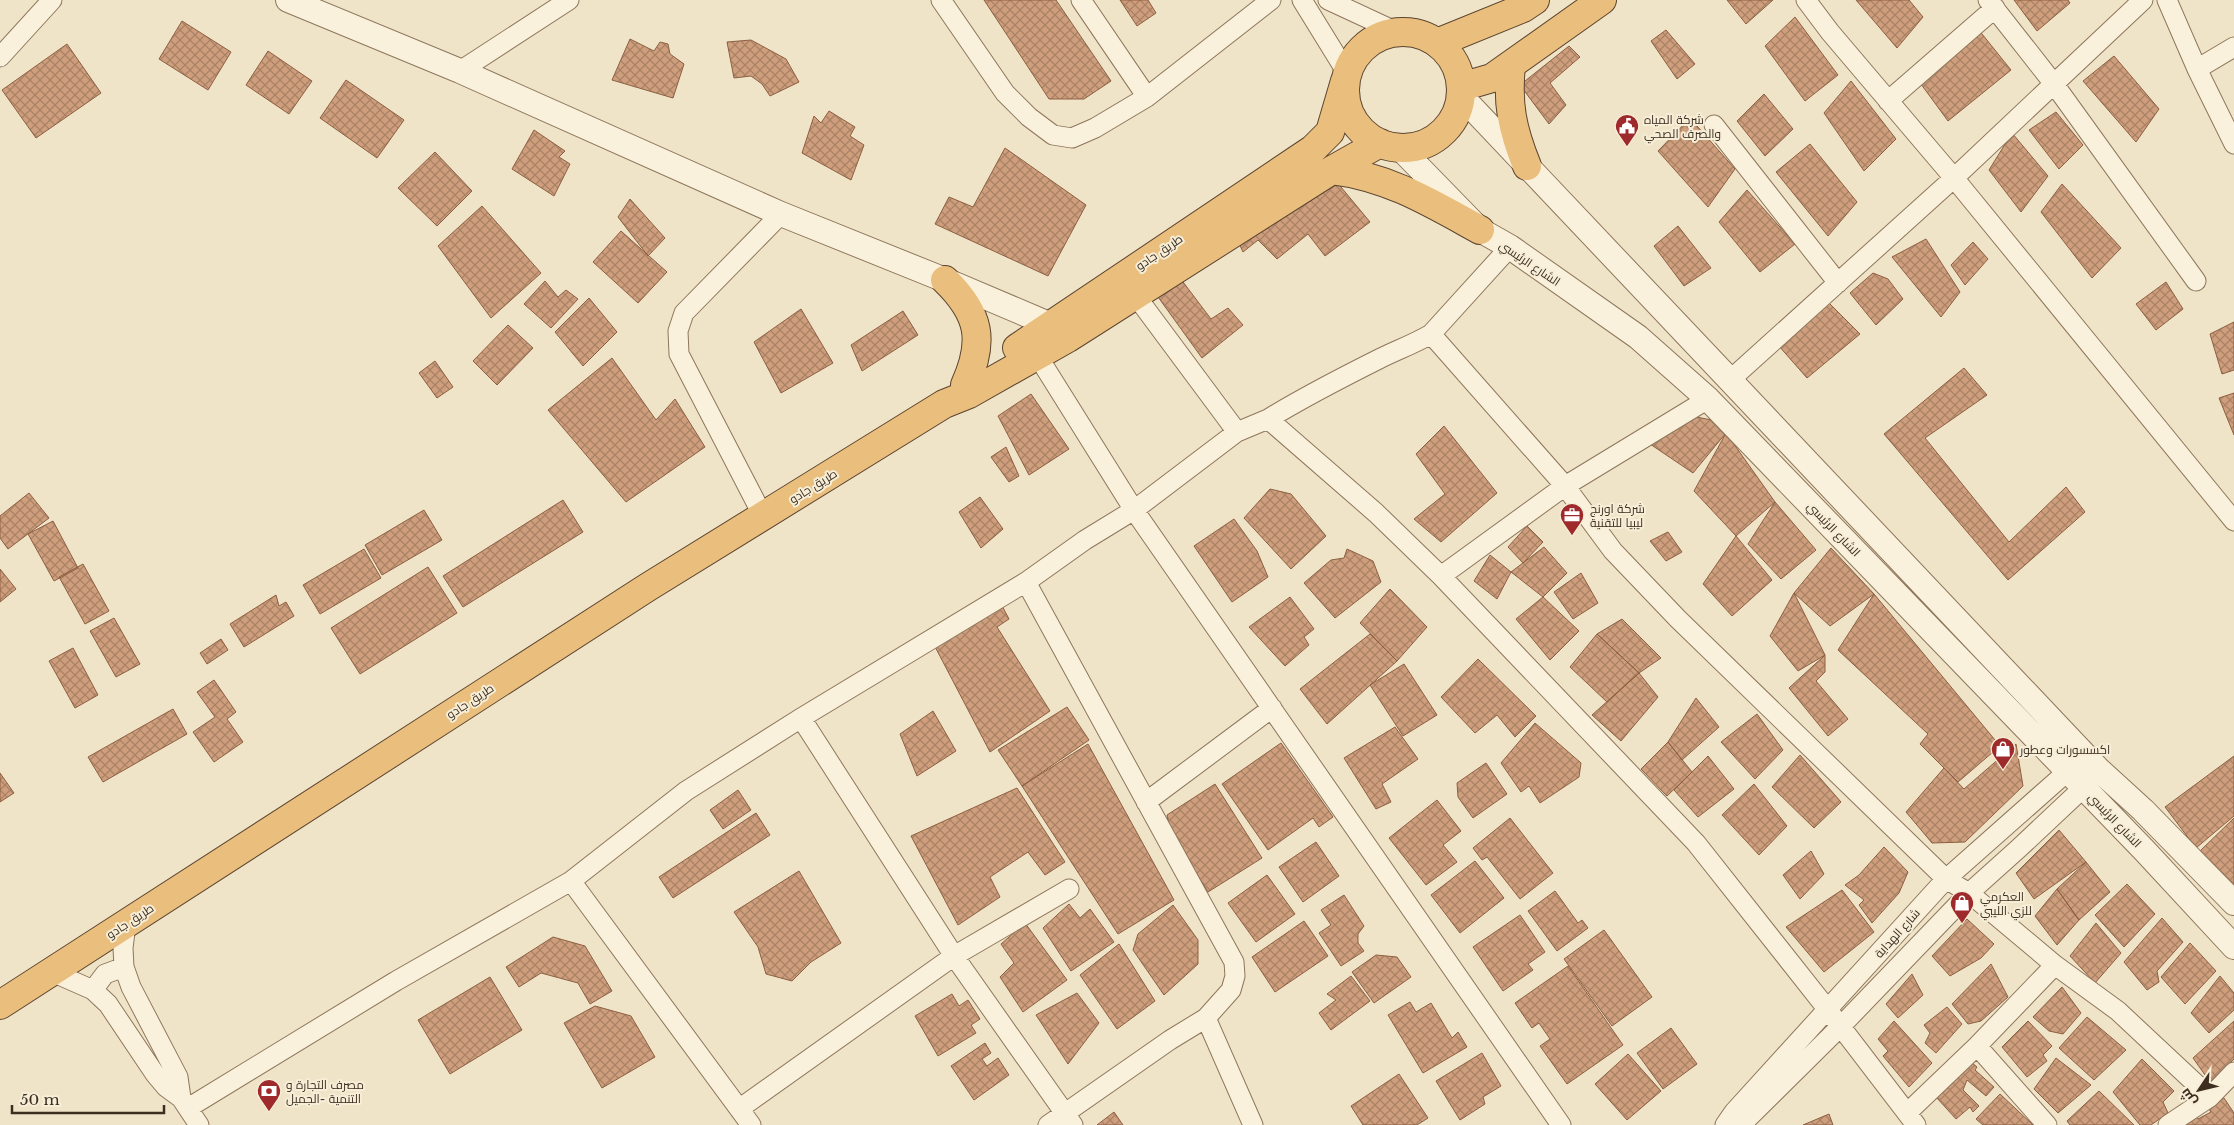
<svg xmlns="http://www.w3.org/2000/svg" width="2234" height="1125" font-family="'Libre Baskerville',Cairo,serif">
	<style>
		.building { fill: url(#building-cross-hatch); stroke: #8d5f41 }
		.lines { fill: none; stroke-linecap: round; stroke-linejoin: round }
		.minor-casing { stroke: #8d765c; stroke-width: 21 }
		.tertiary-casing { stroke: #8d765c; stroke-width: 26 }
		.trunk-casing { stroke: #5b4430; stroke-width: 30 }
		.minor { stroke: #faf1dc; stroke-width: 19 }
		.tertiary { stroke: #faf1dc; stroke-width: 24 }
		.trunk { stroke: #eabe7c; stroke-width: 28 }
		.labels { text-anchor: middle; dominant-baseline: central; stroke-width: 4; stroke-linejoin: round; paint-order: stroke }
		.poi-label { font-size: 12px; fill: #3d2e20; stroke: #f7eed8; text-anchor: start }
		.street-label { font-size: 12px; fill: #3d2e20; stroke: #f7eed8 }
	</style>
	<defs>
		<pattern id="building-cross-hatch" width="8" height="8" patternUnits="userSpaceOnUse" patternTransform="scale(1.25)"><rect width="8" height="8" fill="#cf9f7d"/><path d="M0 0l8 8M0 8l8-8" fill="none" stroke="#a98266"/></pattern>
	</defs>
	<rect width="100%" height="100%" fill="#f0e4c8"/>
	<path class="building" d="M 984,0 L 1056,0 L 1111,81 L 1084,99 L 1049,99 Z
		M 1120,0 L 1148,0 L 1156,13 L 1137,26 Z
		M 1727,0 L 1773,0 L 1746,24 Z
		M 1856,0 L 1909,0 L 1923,17 L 1897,48 Z
		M 2014,0 L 2068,0 L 2070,3 L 2037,31 Z
		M 1795,17 L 1838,75 L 1805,101 L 1765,46 Z
		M 182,21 L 231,52 L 208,90 L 159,59 Z
		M 1978,29 L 2011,70 L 1948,121 L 1918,80 Z
		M 1666,30 L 1695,64 L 1677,79 L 1651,41 Z
		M 630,39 L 654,51 L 660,42 L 668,44 L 670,54 L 684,64 L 673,98 L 612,80 Z
		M 751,40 L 786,59 L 799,82 L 770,96 L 762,84 L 751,76 L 734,78 L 727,42 Z
		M 67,44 L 101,93 L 36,138 L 2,90 Z
		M 1569,46 L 1580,57 L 1550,83 L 1566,105 L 1549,124 L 1520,85 Z
		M 268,51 L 312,81 L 289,114 L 246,85 Z
		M 2114,56 L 2159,109 L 2136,142 L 2083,81 Z
		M 346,80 L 404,120 L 377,158 L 320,118 Z
		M 1851,81 L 1896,139 L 1864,171 L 1824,113 Z
		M 1764,94 L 1793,129 L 1765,156 L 1737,121 Z
		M 829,111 L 855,127 L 850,136 L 864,145 L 851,180 L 802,153 L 814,116 L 821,123 Z
		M 2056,112 L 2083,145 L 2059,169 L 2029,130 Z
		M 1690,118 L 1735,169 L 1708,207 L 1658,151 Z
		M 534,130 L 565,151 L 559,157 L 570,164 L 554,196 L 512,169 Z
		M 2012,133 L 2048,176 L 2021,212 L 1989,170 Z
		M 1810,144 L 1857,202 L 1828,236 L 1776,172 Z
		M 1005,148 L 1086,205 L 1048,276 L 935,224 L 949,197 L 973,207 Z
		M 435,152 L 472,191 L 437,226 L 398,188 Z
		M 1331,175 L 1370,222 L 1325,256 L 1308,234 L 1277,259 L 1258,240 L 1243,252 L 1236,237 Z
		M 2062,184 L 2121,248 L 2092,278 L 2041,212 Z
		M 1747,190 L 1795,244 L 1760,272 L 1719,222 Z
		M 630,199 L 665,238 L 648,256 L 618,217 Z
		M 482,206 L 541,273 L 491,318 L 438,246 Z
		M 1678,226 L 1711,268 L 1684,286 L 1654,246 Z
		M 621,231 L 667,272 L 638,303 L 593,262 Z
		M 1926,239 L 1960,292 L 1941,317 L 1892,257 Z
		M 1973,242 L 1988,259 L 1965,285 L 1951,265 Z
		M 1873,273 L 1888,279 L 1903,299 L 1876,325 L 1850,293 Z
		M 1177,274 L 1211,319 L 1228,308 L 1243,325 L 1202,358 L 1153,290 Z
		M 545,281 L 558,297 L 566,290 L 578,299 L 551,328 L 524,304 Z
		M 2166,282 L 2183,309 L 2156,330 L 2136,304 Z
		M 589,298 L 617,332 L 583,366 L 555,332 Z
		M 1825,299 L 1860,334 L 1807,378 L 1778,345 Z
		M 801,309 L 833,363 L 781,393 L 754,342 Z
		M 903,311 L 918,335 L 862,371 L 851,345 Z
		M 2234,322 L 2234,370 L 2222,374 L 2210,334 Z
		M 508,325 L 533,348 L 497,385 L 473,361 Z
		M 612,358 L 656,420 L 675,399 L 705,447 L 626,502 L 548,410 Z
		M 435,361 L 453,387 L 437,398 L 419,373 Z
		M 1964,368 L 1987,395 L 1925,438 L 2009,542 L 2066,487 L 2085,512 L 2008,580 L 1884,434 Z
		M 2234,393 L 2234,435 L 2219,398 Z
		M 1031,394 L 1069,449 L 1029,475 L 998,416 Z
		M 1686,415 L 1717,421 L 1726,433 L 1693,473 L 1650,444 Z
		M 1444,426 L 1497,493 L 1441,542 L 1414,519 L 1445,494 L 1416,454 Z
		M 1726,433 L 1775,502 L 1736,536 L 1694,491 Z
		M 1006,447 L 1019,476 L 1009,482 L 991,457 Z
		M 1270,489 L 1291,494 L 1326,536 L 1291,569 L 1244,518 Z
		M 29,493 L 49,518 L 8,549 L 0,538 L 0,516 Z
		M 980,497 L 1003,529 L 981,548 L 959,512 Z
		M 563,500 L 583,532 L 463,607 L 443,576 Z
		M 1775,502 L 1816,550 L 1781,579 L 1748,544 Z
		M 424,510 L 442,540 L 382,575 L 365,545 Z
		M 1234,519 L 1257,551 L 1268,577 L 1232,602 L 1194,546 Z
		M 53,521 L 78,568 L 54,581 L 28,534 Z
		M 1527,526 L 1543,542 L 1523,563 L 1508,547 Z
		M 1668,532 L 1682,552 L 1666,561 L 1650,541 Z
		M 1736,536 L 1772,580 L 1732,616 L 1703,584 Z
		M 1544,547 L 1567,573 L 1543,597 L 1511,572 Z
		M 1831,548 L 1874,594 L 1830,626 L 1794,593 Z
		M 364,549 L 381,578 L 320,614 L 303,585 Z
		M 1347,549 L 1373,561 L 1381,582 L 1335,618 L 1304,583 L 1331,560 L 1344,558 Z
		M 1490,555 L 1511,572 L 1497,599 L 1474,581 Z
		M 83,564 L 109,611 L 85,624 L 59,577 Z
		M 428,567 L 457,613 L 360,674 L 331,628 Z
		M 0,569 L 16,589 L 0,602 Z
		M 1581,573 L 1598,603 L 1573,619 L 1554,592 Z
		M 1390,589 L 1427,627 L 1397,661 L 1360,623 Z
		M 1794,593 L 1825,655 L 1798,671 L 1770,636 Z
		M 1874,594 L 2000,746 L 1958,782 L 1920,744 L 1928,734 L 1838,650 Z
		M 276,595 L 279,606 L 286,602 L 294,616 L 244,647 L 230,624 Z
		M 1290,597 L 1314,629 L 1304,637 L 1309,645 L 1285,666 L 1249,627 Z
		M 1543,597 L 1579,631 L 1550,660 L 1516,619 Z
		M 1000,602 L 1009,619 L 997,627 L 1050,711 L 990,752 L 931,639 Z
		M 114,618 L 140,664 L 116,677 L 90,631 Z
		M 1622,619 L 1661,658 L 1639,673 L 1597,634 Z
		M 1370,634 L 1397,661 L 1327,724 L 1300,689 Z
		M 1597,634 L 1639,673 L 1607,702 L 1570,667 Z
		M 221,639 L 228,650 L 207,664 L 200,653 Z
		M 73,648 L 98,695 L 75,708 L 49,661 Z
		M 1825,655 L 1825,672 L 1816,681 L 1848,719 L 1828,736 L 1789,688 Z
		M 1478,659 L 1536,716 L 1515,737 L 1497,715 L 1475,733 L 1441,697 Z
		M 1404,664 L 1437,715 L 1403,736 L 1370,685 Z
		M 1639,673 L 1658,697 L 1621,741 L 1592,715 Z
		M 214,680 L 236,712 L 227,719 L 243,742 L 214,762 L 193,732 L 215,717 L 197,692 Z
		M 1696,698 L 1719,727 L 1682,760 L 1668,742 Z
		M 1067,707 L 1089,740 L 1022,786 L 998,750 Z
		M 173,709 L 187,734 L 103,782 L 88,757 Z
		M 933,711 L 956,751 L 917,776 L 900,734 Z
		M 1757,714 L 1783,750 L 1755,779 L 1721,742 Z
		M 1535,723 L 1581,763 L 1579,777 L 1540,803 L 1529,786 L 1521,792 L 1501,763 Z
		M 1395,727 L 1418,759 L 1382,784 L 1391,802 L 1376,809 L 1344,758 Z
		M 1668,742 L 1692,772 L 1667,796 L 1641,769 Z
		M 1281,743 L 1333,817 L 1319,827 L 1313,818 L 1268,850 L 1222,784 Z
		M 1088,744 L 1174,900 L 1118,934 L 1022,786 Z
		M 2016,744 L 2023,786 L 1965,842 L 1932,843 L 1906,812 L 1944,768 L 1964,789 Z
		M 1800,755 L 1841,802 L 1814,828 L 1772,787 Z
		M 1708,756 L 1734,789 L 1698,817 L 1674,790 Z
		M 2234,756 L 2234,816 L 2196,848 L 2165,807 Z
		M 1486,763 L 1507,794 L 1473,818 L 1458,797 L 1457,783 Z
		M 0,773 L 14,793 L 0,802 Z
		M 1215,784 L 1262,858 L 1208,892 L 1170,832 L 1167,815 Z
		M 1754,784 L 1787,826 L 1759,855 L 1722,815 Z
		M 1017,788 L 1065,862 L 1045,875 L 1028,852 L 990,877 L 1000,897 L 958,925 L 911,836 Z
		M 738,790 L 751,810 L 723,829 L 710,810 Z
		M 1437,800 L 1461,831 L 1443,845 L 1457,862 L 1426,885 L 1389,838 Z
		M 756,813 L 770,835 L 673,898 L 659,877 Z
		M 1510,818 L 1553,873 L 1520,899 L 1487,857 L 1482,860 L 1473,848 Z
		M 2234,818 L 2234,890 L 2199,852 Z
		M 2059,830 L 2086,862 L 2034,899 L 2016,873 Z
		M 1316,842 L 1339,876 L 1303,902 L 1279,867 Z
		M 1884,847 L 1908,872 L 1899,893 L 1872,923 L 1859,905 L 1864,900 L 1845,885 L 1859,875 Z
		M 1811,851 L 1824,874 L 1800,899 L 1783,875 Z
		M 1475,861 L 1504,898 L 1460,933 L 1431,895 Z
		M 2086,862 L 2110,892 L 2079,920 L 2057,889 Z
		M 799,871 L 841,943 L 811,962 L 792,981 L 766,974 L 758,947 L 734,912 Z
		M 1267,875 L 1295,914 L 1256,942 L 1228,903 Z
		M 2127,884 L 2155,914 L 2124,947 L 2095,915 Z
		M 2057,889 L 2079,920 L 2057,945 L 2035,916 Z
		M 1842,890 L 1874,932 L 1824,972 L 1786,927 Z
		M 1555,891 L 1578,923 L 1582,920 L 1588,928 L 1557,951 L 1528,911 Z
		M 1344,895 L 1364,926 L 1358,934 L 1358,943 L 1364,951 L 1341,966 L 1319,933 L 1331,925 L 1321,910 Z
		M 1069,904 L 1080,918 L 1090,909 L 1114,942 L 1071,971 L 1043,928 Z
		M 1173,905 L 1198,940 L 1198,964 L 1164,995 L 1133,950 L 1138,934 Z
		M 1520,915 L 1545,952 L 1528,964 L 1533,970 L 1503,991 L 1473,947 Z
		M 2162,918 L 2183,942 L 2157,971 L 2159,982 L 2147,990 L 2124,962 Z
		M 1967,919 L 1994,944 L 1981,958 L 1950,976 L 1932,956 Z
		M 1304,921 L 1328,956 L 1275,992 L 1252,957 Z
		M 1025,923 L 1067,980 L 1023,1012 L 1000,977 L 1014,963 L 1001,944 Z
		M 2096,923 L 2121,953 L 2095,983 L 2070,956 Z
		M 1604,930 L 1652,997 L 1612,1026 L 1564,959 Z
		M 553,937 L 585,946 L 612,991 L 590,1004 L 578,983 L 541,973 L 519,987 L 506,967 Z
		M 2190,943 L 2216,971 L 2185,1004 L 2161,977 Z
		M 1119,944 L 1155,1001 L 1117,1029 L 1080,975 Z
		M 1376,955 L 1397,957 L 1411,977 L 1374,1003 L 1352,972 Z
		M 1991,964 L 2008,997 L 1981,1021 L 1968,1024 L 1952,1004 Z
		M 1568,966 L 1623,1045 L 1567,1084 L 1540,1046 L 1550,1039 L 1539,1023 L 1532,1028 L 1515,1003 Z
		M 1912,974 L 1923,995 L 1898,1018 L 1886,1004 Z
		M 1351,976 L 1370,1001 L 1331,1030 L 1319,1013 L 1336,1000 L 1327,994 Z
		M 2220,976 L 2234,993 L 2234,1010 L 2209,1033 L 2191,1013 Z
		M 490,977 L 522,1030 L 450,1074 L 418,1020 Z
		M 2062,987 L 2081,1013 L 2063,1034 L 2049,1031 L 2033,1017 Z
		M 1077,993 L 1099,1023 L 1068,1064 L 1036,1015 Z
		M 952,994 L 959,1006 L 968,1000 L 980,1019 L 971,1025 L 976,1033 L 938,1056 L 915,1016 Z
		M 1410,1002 L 1416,1012 L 1431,1003 L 1452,1038 L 1458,1032 L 1467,1047 L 1423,1073 L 1388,1015 Z
		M 595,1006 L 631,1016 L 655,1057 L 602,1088 L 564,1023 Z
		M 1947,1007 L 1962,1024 L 1936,1053 L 1925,1043 L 1930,1033 L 1924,1025 Z
		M 2087,1017 L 2126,1050 L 2094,1080 L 2059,1048 Z
		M 1894,1021 L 1932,1063 L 1909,1087 L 1883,1056 L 1888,1051 L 1878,1039 Z
		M 2028,1021 L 2052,1046 L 2043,1055 L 2047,1061 L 2027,1077 L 2002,1047 Z
		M 2234,1021 L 2234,1059 L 2210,1082 L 2193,1058 Z
		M 1671,1028 L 1697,1064 L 1663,1089 L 1637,1053 Z
		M 985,1043 L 991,1053 L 982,1059 L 987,1066 L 998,1058 L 1009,1075 L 974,1100 L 951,1066 Z
		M 1482,1053 L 1501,1086 L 1483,1097 L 1485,1104 L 1460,1120 L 1436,1081 Z
		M 1628,1054 L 1661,1091 L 1627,1120 L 1595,1084 Z
		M 2056,1058 L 2091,1085 L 2058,1113 L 2034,1089 Z
		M 2142,1059 L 2174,1091 L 2163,1102 L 2168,1113 L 2151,1125 L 2140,1125 L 2113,1092 Z
		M 1971,1062 L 1977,1067 L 1975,1070 L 1994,1087 L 1986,1096 L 1967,1080 L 1963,1090 L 1979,1106 L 1973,1112 L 1970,1107 L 1956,1119 L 1936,1097 L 1955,1076 L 1957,1079 Z
		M 1399,1074 L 1428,1118 L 1417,1125 L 1363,1125 L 1351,1106 Z
		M 2099,1091 L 2134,1125 L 2070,1125 L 2067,1121 Z
		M 2000,1094 L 2033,1125 L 1983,1125 L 1976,1119 Z
		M 2224,1098 L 2234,1113 L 2234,1125 L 2180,1125 L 2195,1114 L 2198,1119 L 2211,1112 L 2208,1108 Z
		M 1114,1112 L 1123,1125 L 1097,1125 Z
		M 1829,1114 L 1833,1125 L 1803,1125 Z"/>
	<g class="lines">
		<g class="minor-casing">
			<path id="minor" d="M 941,0 L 1005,93 L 1029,117 L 1053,135 L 1072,138 L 1095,128 L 1147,97 L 1271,0
				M 1081,0 L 1147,97
				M 1302,0 L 1347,73
				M 1328,0 L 1397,32
				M 1806,0 L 1830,32 L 1954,178 L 2234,521
				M 1988,0 L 2054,84 L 2196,281
				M 2167,0 L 2197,69 L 2234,144
				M 0,57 L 52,0
				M 2197,69 L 2234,47
				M 460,71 L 569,0
				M 1888,101 L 1995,8
				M 1714,125 L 1838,283
				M 1136,296 L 1237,432
				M 1431,334 L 1510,247
				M 1037,355 L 1134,510 L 1561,1125
				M 1730,380 L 1954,178 L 2143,0
				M 1268,419 C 1304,397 1341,378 1379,359 C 1397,350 1414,344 1431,334 L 1565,486 L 1613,551 L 1678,619 L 1946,879 L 1969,893 L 2055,965 L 2118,1011 L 2210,1097
				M 763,516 L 679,354 L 678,331 L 684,313 L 781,214
				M 1441,576 L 1565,486 L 1708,399
				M 1026,582 L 1234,962 L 1235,976 L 1231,990 L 1206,1018 L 1170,1040 L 1048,1125
				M 801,718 L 954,956 L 1073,1125
				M 1146,802 L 1272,708
				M 571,881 L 751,1125
				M 126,924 L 123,948 L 124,967 L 131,987 L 178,1077 L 181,1098
				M 52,972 L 93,990 L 108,1004 L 155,1074 L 166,1087 L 181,1098 L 199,1125
				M 93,990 L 105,974 L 124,967
				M 1206,1018 L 1253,1125
				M 1977,1046 L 2047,1125
				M 188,1108 L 396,981 L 571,881 L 686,791 L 801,718 L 1026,582 L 1085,540 L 1134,510 L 1237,432 L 1268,419 L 1376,513 L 1441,576 L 1696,843 L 1828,1010 L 1916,1125
				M 739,1109 L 954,956 L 1069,889
				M 1907,1113 L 1977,1046 L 2055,965
				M 1725,1125 L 1734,1112 L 1946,879 L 2068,771 L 2076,761
				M 1741,1125 L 1841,1026 L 1969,893 L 2018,849 L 2083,788 L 2092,776
				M 2168,1125 L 2210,1097 L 2234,1072"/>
		</g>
		<g class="tertiary-casing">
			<path id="tertiary" d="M 288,0 L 460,71 L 781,214 L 945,280 L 1051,325 L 1064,335
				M 1461,96 L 2098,769 L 2143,810 L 2234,903
				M 1400,148 L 1480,230 L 1510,247 L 1638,337 L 1708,399 L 2144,850 L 2234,947"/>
		</g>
		<g class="trunk-casing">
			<path id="trunk" d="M1345 90a58 58 0 1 1 116 0a58 58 0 1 1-116 0Z
				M 1437,43 L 1523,8 L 1535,0
				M 1511,65 C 1507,104 1512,129 1527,166
				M 1461,87 L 1492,78 L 1602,0
				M 1332,170 C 1389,177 1431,203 1480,230
				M 945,280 C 980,314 985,341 965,385
				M 1017,348 L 1313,149 L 1330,132 L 1345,81
				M 0,1005 L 648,587 L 944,404 L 969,394 L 1068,338 L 1332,170 L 1380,143"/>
		</g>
		<use href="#minor" class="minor"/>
		<use href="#tertiary" class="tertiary"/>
		<use href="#trunk" class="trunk"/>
	</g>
	<defs>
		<g id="civic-pin" transform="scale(1.25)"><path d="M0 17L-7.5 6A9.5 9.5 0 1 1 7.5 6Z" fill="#9e2a2b" stroke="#f7eed8"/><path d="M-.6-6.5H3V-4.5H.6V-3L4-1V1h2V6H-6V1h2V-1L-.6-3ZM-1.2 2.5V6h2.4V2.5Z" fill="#fff"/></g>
		<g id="office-pin" transform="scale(1.25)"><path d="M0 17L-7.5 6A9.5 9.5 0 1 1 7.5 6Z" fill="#9e2a2b" stroke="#f7eed8"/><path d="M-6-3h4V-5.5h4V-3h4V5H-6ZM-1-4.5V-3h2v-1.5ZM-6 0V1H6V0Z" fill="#fff"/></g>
		<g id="shop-pin" transform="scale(1.25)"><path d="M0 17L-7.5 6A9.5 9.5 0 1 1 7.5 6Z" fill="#9e2a2b" stroke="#f7eed8"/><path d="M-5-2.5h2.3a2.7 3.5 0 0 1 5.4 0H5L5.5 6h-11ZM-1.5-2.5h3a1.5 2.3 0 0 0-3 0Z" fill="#fff"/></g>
		<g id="bank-pin" transform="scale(1.25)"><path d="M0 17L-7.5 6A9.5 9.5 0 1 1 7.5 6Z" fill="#9e2a2b" stroke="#f7eed8"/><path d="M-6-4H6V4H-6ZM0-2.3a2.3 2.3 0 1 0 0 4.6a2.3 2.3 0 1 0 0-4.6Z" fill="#fff"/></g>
	</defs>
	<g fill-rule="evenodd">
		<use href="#civic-pin" x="1627" y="126"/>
		<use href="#office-pin" x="1572" y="515"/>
		<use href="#shop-pin" x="2003" y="749"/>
		<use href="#shop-pin" x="1962" y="903"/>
		<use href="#bank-pin" x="269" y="1091"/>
	</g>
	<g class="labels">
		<g class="poi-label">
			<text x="1644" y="119">شركة المياه<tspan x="1644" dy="14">والصرف الصحي</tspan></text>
			<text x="1590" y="508">شركة اورنج<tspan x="1590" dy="14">ليبيا للتقنية</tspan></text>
			<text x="2020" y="749">اكسسورات وعطور</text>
			<text x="1980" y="896">العكرمي<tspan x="1980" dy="14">للزي الليبي</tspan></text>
			<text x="286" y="1084">مصرف التجارة و<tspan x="286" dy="14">التنمية -الجميل</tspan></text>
		</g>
		<g class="street-label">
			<text transform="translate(1159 252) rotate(-34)">طريق جادو</text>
			<text transform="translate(1530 263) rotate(34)">الشارع الرئيسي</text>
			<text transform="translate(813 486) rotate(-32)">طريق جادو</text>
			<text transform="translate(1834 529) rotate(46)">الشارع الرئيسي</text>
			<text transform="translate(470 701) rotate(-33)">طريق جادو</text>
			<text transform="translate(2115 820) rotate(46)">الشارع الرئيسي</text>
			<text transform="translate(130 921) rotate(-33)">طريق جادو</text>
			<text transform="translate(1897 933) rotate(-48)">شارع الهداية</text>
		</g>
	</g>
	<g transform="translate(2199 1090) rotate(235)" stroke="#f7eed8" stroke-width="4" paint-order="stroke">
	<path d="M0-4L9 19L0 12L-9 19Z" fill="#3d2e20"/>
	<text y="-8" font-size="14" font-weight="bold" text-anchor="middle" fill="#3d2e20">ش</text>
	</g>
	<path d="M12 1105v8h152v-8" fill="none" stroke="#3d2e20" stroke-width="2.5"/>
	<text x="20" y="1105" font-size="15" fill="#3d2e20" stroke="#f7eed8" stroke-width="4" paint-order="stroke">50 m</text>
</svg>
